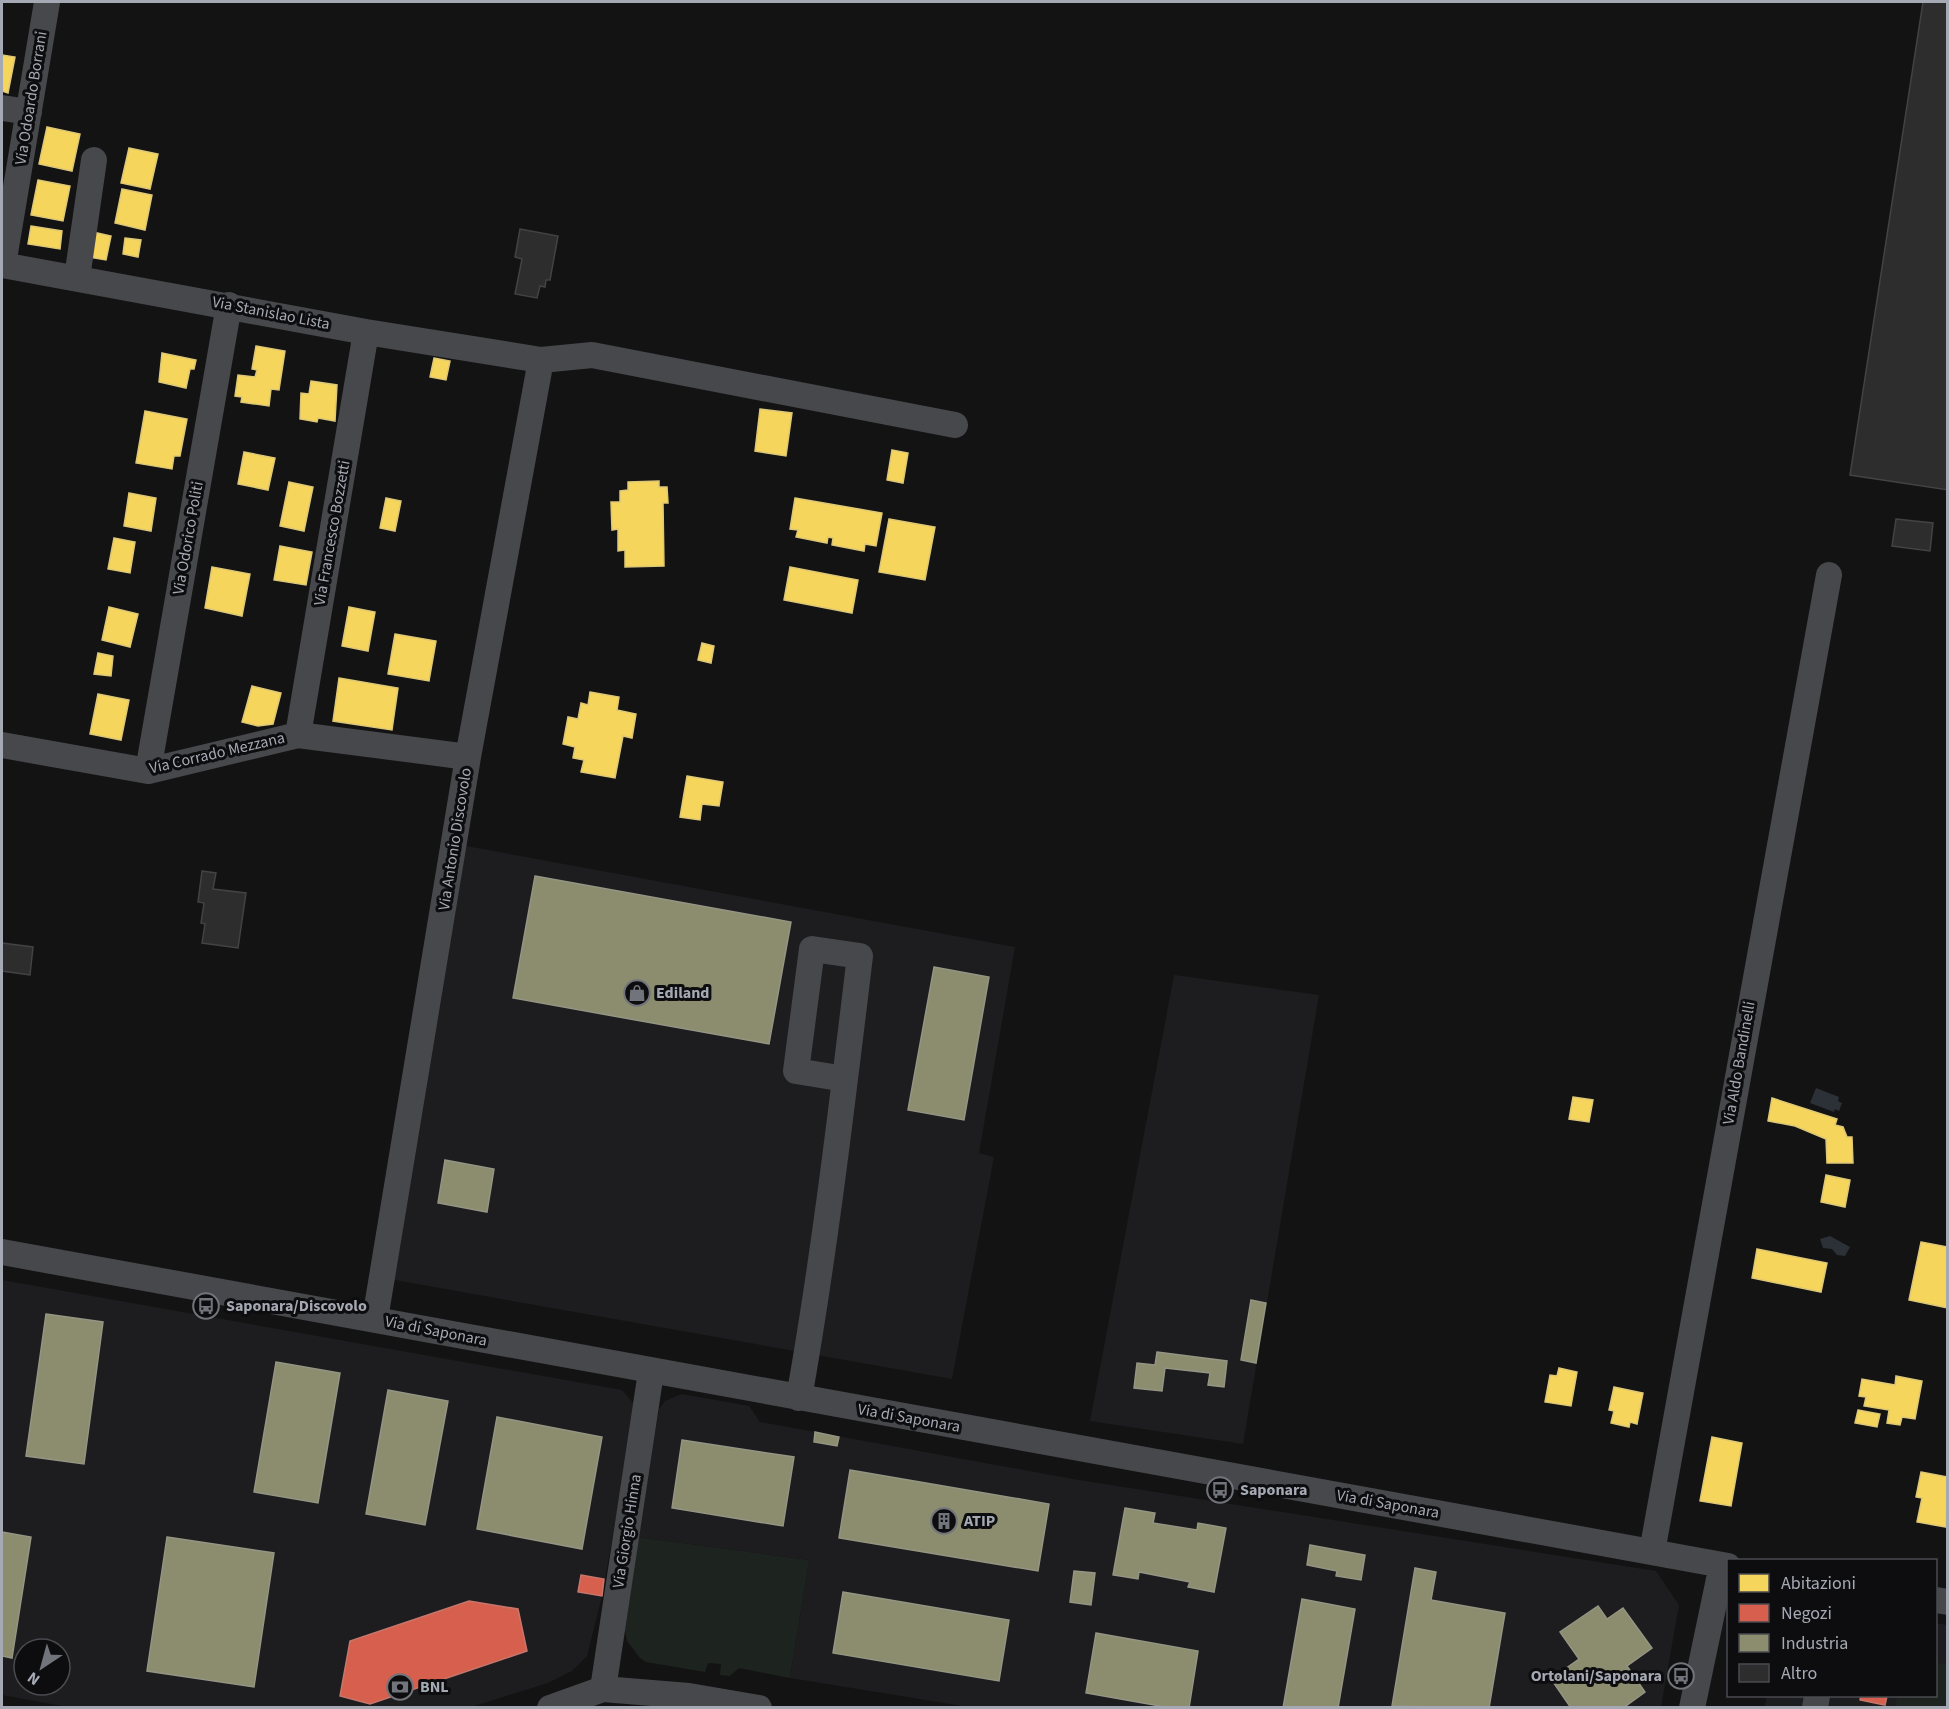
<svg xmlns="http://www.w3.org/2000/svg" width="1949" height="1709" font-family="'Source Sans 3',sans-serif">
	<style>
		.built { fill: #1d1d1f; fill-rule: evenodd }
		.green { fill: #1d231e }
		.water { fill: #2b3137 }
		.homes { fill: #f6d55c; stroke: #dec876; stroke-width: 1.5 }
		.shops { fill: #d6604d; stroke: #c7766c; stroke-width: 1.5 }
		.industry { fill: #8c8c6e; stroke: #949583; stroke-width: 1.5 }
		.building { fill: #2d2d2e; stroke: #434346; stroke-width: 1.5 }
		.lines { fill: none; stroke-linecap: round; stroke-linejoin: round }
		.minor { stroke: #47484c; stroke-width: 26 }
		.labels { text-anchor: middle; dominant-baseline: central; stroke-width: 6; stroke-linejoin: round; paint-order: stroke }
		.street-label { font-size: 16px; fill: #a5a9b3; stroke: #0d0d0f }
		.poi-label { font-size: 16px; font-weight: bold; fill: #a5a9b3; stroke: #0d0d0f; text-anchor: start }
	</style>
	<rect width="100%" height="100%" fill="#131313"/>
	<path class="built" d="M 461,845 L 1015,947 L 979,1153 L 994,1157 L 952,1379 L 389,1279 Z
		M 1174,975 L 1319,995 L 1243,1444 L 1090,1421 Z
		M 2,1280 L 622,1390 L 636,1406 L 602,1596 L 587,1656 L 572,1671 L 548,1683 L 471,1707 L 73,1708 L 2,1695 ZM 24,1649 L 60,1649 L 60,1685 L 24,1685 Z
		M 682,1394 L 749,1406 L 760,1422 L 1073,1479 L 1656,1571 L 1679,1605 L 1661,1707 L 969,1707 L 790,1678 L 809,1560 L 637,1537 L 659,1409 L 665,1401 Z
		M 1936,1623 L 1947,1625 L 1947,1707 L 1764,1708 L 1767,1696 L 1936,1696 Z"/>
	<path class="green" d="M 637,1537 L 809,1560 L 790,1678 L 739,1668 L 730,1676 L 720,1675 L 721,1664 L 708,1663 L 705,1672 L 646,1662 L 640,1658 L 627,1641 L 625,1631 Z
		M 1936,1662 L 1947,1665 L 1947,1707 L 1895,1707 L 1897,1696 L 1936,1696 Z"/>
	<path class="water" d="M 1816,1088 L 1839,1097 L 1838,1101 L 1842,1103 L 1839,1111 L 1835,1109 L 1834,1112 L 1810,1103 Z
		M 1830,1236 L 1850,1247 L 1845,1256 L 1837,1255 L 1832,1249 L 1823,1248 L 1820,1239 Z"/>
	<path class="homes" d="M 2,55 L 15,57 L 8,93 L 2,91 Z
		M 47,127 L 80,134 L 72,171 L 39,164 Z
		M 129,148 L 158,154 L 150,189 L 121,183 Z
		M 38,180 L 70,186 L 63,221 L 31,215 Z
		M 122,189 L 152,195 L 145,230 L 115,223 Z
		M 31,226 L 62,231 L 60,249 L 28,244 Z
		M 93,232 L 111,236 L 106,260 L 88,257 Z
		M 125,238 L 141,240 L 138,257 L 123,254 Z
		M 256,346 L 285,351 L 279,390 L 271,389 L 269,406 L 241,402 L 242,397 L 235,396 L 238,375 L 255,377 L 257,370 L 252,369 Z
		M 162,353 L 196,360 L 194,369 L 190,369 L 186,388 L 159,382 Z
		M 434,358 L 450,361 L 446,380 L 430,377 Z
		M 311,381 L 337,385 L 335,421 L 318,418 L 317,422 L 300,419 L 301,393 L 309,394 Z
		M 760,409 L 792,413 L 786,456 L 755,451 Z
		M 145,411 L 187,419 L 180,456 L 174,456 L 172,469 L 136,463 Z
		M 892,450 L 908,453 L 903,483 L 887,480 Z
		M 244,452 L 275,458 L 268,490 L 238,484 Z
		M 659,481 L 659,487 L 667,487 L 668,503 L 663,503 L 664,566 L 625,567 L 625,550 L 618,551 L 618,529 L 612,530 L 611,502 L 620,502 L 620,491 L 628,490 L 628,482 Z
		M 289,482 L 313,487 L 304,531 L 280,526 Z
		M 129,493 L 156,498 L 151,531 L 124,526 Z
		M 386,498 L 401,501 L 395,531 L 380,528 Z
		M 795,498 L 882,513 L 876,546 L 865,544 L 864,551 L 832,545 L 833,538 L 828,537 L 827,543 L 796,537 L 798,530 L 790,529 Z
		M 889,519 L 935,527 L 925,580 L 879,572 Z
		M 114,538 L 135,542 L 130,573 L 108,569 Z
		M 280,546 L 312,552 L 306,585 L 274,580 Z
		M 212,567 L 250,574 L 242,616 L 205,608 Z
		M 790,567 L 858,580 L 852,613 L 784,600 Z
		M 109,607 L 138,614 L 130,647 L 102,640 Z
		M 349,607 L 375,612 L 368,651 L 342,646 Z
		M 395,634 L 436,641 L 429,681 L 388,674 Z
		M 702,643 L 714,646 L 711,663 L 698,660 Z
		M 98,653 L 113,656 L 111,676 L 94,674 Z
		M 339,678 L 398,688 L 392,730 L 333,721 Z
		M 252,686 L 281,693 L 273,724 L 258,726 L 242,722 Z
		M 590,692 L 619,697 L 617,710 L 636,714 L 632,738 L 623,736 L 615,778 L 581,772 L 584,760 L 573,758 L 575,747 L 563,744 L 568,717 L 578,719 L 581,703 L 588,705 Z
		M 98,694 L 129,700 L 121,740 L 90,734 Z
		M 687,776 L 723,782 L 719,806 L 702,804 L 700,820 L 680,817 Z
		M 1573,1097 L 1593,1100 L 1589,1122 L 1569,1119 Z
		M 1772,1098 L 1837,1119 L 1835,1125 L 1843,1127 L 1847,1137 L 1852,1137 L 1853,1163 L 1827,1163 L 1826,1139 L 1795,1126 L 1768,1121 Z
		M 1826,1175 L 1850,1180 L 1845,1207 L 1821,1202 Z
		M 1921,1242 L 1948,1247 L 1948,1308 L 1909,1300 Z
		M 1757,1249 L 1827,1263 L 1821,1292 L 1752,1278 Z
		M 1559,1368 L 1577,1372 L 1571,1406 L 1545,1402 L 1550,1375 L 1557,1376 Z
		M 1896,1376 L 1922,1381 L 1915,1419 L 1902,1417 L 1900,1425 L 1887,1423 L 1889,1410 L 1864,1406 L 1866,1397 L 1859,1396 L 1862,1379 L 1895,1385 Z
		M 1614,1387 L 1643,1393 L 1637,1424 L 1630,1422 L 1629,1427 L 1611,1423 L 1614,1411 L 1609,1410 Z
		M 1858,1410 L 1880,1414 L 1877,1427 L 1855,1423 Z
		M 1712,1437 L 1742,1443 L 1731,1506 L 1700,1501 Z
		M 1921,1472 L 1948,1477 L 1946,1527 L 1917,1522 L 1922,1498 L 1916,1497 Z"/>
	<path class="shops" d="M 581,1575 L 604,1579 L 602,1596 L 578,1592 Z
		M 469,1601 L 518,1609 L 527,1651 L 370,1704 L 340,1696 L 350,1641 Z
		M 1861,1696 L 1887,1696 L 1885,1705 L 1860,1700 Z"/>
	<path class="industry" d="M 535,876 L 791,922 L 769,1044 L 513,998 Z
		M 934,967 L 989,977 L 964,1120 L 908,1110 Z
		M 445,1160 L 494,1169 L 487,1212 L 438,1203 Z
		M 1251,1300 L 1266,1303 L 1256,1363 L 1241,1360 Z
		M 46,1314 L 103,1322 L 84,1464 L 26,1456 Z
		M 1157,1352 L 1227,1361 L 1224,1387 L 1208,1385 L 1210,1373 L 1165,1368 L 1162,1391 L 1134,1388 L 1137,1363 L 1155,1365 Z
		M 276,1362 L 340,1373 L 318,1503 L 254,1492 Z
		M 388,1390 L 448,1401 L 425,1525 L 366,1514 Z
		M 497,1417 L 602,1437 L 582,1549 L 477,1529 Z
		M 815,1432 L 839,1437 L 837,1446 L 814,1442 Z
		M 682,1440 L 794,1457 L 783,1526 L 672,1508 Z
		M 850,1470 L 1049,1504 L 1038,1571 L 839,1538 Z
		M 1125,1508 L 1155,1513 L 1153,1523 L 1197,1530 L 1198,1523 L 1226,1528 L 1214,1592 L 1188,1587 L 1190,1582 L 1139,1572 L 1138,1579 L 1113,1575 Z
		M 2,1532 L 31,1537 L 12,1658 L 2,1656 Z
		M 167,1537 L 274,1553 L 254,1687 L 147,1671 Z
		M 1310,1545 L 1365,1555 L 1361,1580 L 1336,1576 L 1337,1571 L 1307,1565 Z
		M 1415,1568 L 1436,1572 L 1431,1600 L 1505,1613 L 1489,1708 L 1392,1706 Z
		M 1074,1571 L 1095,1573 L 1091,1605 L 1070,1602 Z
		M 843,1592 L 1009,1620 L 999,1681 L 833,1653 Z
		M 1302,1599 L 1355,1609 L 1338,1708 L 1283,1708 Z
		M 1598,1606 L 1607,1619 L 1623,1608 L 1652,1648 L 1627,1666 L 1645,1692 L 1623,1708 L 1571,1708 L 1551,1679 L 1579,1659 L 1560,1632 Z
		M 1096,1633 L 1198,1651 L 1189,1708 L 1171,1708 L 1086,1693 Z"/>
	<path class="building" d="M 1923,2 L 1948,2 L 1948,490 L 1850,475 Z
		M 520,229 L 558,236 L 550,280 L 546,280 L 545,287 L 540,286 L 537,298 L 515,294 L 522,259 L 515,257 Z
		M 1896,519 L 1933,523 L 1930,551 L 1892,546 Z
		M 202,871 L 216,873 L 213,889 L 246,893 L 238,948 L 202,943 L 205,924 L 201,923 L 204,903 L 198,902 Z
		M 2,943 L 33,947 L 30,975 L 2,971 Z"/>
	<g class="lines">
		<path class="minor" d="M 2,108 L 29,112
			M 2,265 L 366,332 L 541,360 L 592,355 L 955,425
			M 3,265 L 47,2
			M 77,278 L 94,160
			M 298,735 L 366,332
			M 2,745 L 148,771 L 298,735 L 468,757
			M 148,771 L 229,305
			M 2,1252 L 1728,1566
			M 375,1319 L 468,757 L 541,360
			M 799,1398 C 825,1251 842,1104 860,956 L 812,949 L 796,1071 L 845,1079
			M 1652,1552 L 1829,575
			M 1936,1600 L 1948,1602
			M 603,1689 L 651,1372
			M 550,1708 L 603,1689 L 689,1696 L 759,1708
			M 1692,1708 L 1722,1565
			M 1815,1708 L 1817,1696"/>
	</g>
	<defs>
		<g id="shop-ring" transform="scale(1.35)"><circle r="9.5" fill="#0d0d0f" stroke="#72747b" stroke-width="1.5"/><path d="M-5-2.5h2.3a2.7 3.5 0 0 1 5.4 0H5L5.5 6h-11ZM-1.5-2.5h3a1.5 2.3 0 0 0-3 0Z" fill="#72747b"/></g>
		<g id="bus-ring" transform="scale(1.35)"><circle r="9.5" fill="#0d0d0f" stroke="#72747b" stroke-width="1.5"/><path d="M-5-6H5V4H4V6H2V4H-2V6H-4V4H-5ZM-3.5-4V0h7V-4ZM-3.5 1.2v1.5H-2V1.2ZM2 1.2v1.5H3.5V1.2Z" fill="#72747b"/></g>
		<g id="building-ring" transform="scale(1.35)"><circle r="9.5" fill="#0d0d0f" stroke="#72747b" stroke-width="1.5"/><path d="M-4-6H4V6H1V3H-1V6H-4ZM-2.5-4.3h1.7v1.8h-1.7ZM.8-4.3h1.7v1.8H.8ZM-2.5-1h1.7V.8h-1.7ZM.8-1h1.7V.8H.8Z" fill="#72747b"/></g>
		<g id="bank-ring" transform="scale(1.35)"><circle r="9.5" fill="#0d0d0f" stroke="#72747b" stroke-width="1.5"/><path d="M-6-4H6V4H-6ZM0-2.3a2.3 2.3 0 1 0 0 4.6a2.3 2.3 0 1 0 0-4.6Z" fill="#72747b"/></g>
	</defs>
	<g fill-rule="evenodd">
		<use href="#shop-ring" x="637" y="993"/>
		<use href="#bus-ring" x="206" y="1306"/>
		<use href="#bus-ring" x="1220" y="1490"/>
		<use href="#building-ring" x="944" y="1521"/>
		<use href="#bus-ring" x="1681" y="1676"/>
		<use href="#bank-ring" x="400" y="1687"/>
	</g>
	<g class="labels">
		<g class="street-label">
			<text transform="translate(31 98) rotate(-81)">Via Odoardo Borrani</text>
			<text transform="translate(271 313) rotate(11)">Via Stanislao Lista</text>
			<text transform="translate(332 533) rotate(-80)">Via Francesco Bozzetti</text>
			<text transform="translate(188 538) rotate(-80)">Via Odorico Politi</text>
			<text transform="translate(217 753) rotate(-13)">Via Corrado Mezzana</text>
			<text transform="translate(455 839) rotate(-81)">Via Antonio Discovolo</text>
			<text transform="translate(1739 1063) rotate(-80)">Via Aldo Bandinelli</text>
			<text transform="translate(436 1331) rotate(11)">Via di Saponara</text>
			<text transform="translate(909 1418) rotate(10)">Via di Saponara</text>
			<text transform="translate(1388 1504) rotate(10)">Via di Saponara</text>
			<text transform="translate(627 1531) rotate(-81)">Via Giorgio Hinna</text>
		</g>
		<g class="poi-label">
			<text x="656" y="993">Ediland</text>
			<text x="226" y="1306">Saponara/Discovolo</text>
			<text x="1240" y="1490">Saponara</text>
			<text x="964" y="1521">ATIP</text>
			<text x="1662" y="1676" text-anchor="end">Ortolani/Saponara</text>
			<text x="420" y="1687">BNL</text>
		</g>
	</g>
	<rect width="1949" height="1709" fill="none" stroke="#a5a9b3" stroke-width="6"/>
	<rect x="1727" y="1559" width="210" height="138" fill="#0d0d0f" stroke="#4a4b51" stroke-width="1.5"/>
	<rect x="1739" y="1574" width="30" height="18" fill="#f6d55c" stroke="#4a4b51" stroke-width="1.5"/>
	<text x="1781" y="1589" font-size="18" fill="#a5a9b3">Abitazioni</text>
	<rect x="1739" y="1604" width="30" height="18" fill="#d6604d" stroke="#4a4b51" stroke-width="1.5"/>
	<text x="1781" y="1619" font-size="18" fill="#a5a9b3">Negozi</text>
	<rect x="1739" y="1634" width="30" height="18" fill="#8c8c6e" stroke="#4a4b51" stroke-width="1.5"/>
	<text x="1781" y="1649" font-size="18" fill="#a5a9b3">Industria</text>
	<rect x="1739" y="1664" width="30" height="18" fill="#2d2d2e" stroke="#4a4b51" stroke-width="1.5"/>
	<text x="1781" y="1679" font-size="18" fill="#a5a9b3">Altro</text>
	<g transform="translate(42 1667) rotate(216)"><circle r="28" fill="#0d0d0f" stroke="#4a4b51" stroke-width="1.5"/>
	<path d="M0-4.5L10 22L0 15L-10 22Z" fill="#72747b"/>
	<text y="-9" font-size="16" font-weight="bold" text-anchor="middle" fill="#a5a9b3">N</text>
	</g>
</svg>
